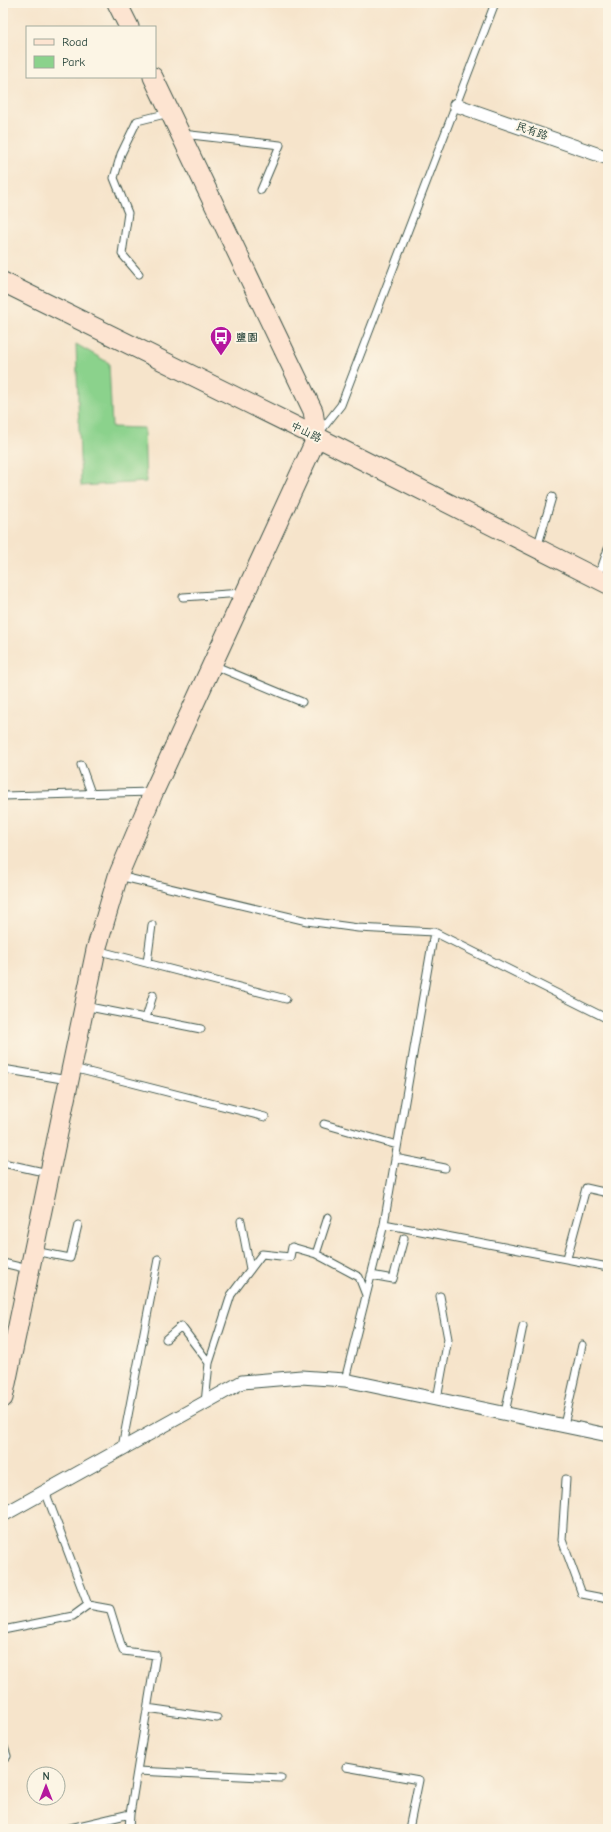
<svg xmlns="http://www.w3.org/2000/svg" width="611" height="1832" font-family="'Comic Neue','LXGW WenKai TC',sans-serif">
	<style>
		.green { fill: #8bd28c; stroke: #558860 }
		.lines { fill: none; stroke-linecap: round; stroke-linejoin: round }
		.lane-casing { stroke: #3f564b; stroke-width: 9 }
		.street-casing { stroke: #3f564b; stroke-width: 15 }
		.secondary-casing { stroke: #3f564b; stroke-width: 21 }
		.lane { stroke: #fff; stroke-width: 7 }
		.street { stroke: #fff; stroke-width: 13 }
		.secondary { stroke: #fde4d1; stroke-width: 19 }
		.labels { text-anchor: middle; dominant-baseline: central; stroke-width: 4; stroke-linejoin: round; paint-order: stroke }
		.street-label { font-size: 11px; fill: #1f3d34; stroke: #fcf5e5 }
		.poi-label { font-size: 11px; font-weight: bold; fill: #1f3d34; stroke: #fcf5e5; text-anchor: start }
	</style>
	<rect width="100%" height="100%" fill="#fcf5e5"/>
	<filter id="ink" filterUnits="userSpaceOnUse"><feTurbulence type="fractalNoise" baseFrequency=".025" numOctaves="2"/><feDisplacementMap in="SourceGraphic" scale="8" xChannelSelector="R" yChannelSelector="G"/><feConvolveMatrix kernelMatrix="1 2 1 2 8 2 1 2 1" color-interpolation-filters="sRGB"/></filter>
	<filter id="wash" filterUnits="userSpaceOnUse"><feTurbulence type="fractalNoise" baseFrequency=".012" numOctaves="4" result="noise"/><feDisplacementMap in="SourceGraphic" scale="16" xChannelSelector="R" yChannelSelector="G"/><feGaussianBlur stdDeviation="0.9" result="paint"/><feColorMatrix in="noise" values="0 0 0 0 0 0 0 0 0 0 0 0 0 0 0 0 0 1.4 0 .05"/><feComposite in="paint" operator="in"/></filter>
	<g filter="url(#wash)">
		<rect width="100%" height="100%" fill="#f6e4cb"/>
		<path class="green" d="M 76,344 L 109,363 L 112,427 L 144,428 L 146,482 L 81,486 Z"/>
	</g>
	<g filter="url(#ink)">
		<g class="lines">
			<g class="lane-casing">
				<path id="lane" d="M 182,134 L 280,145 L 261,190
					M 139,274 L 122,254 L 128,213 L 114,178 L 121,154 L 137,121 L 169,113
					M 319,433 L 341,405 L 495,3
					M 537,548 L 552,497
					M 598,578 L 608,549
					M 183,597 L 243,593
					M 213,665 L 302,702
					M 81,765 L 91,793
					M 3,796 L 152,792
					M 119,876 L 307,921 L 358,928 L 434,932 L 608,1019
					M 96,950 L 286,999
					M 147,963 L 152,925
					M 84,1006 L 201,1029
					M 146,1018 L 153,995
					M 73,1068 L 265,1117
					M 3,1069 L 68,1080
					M 324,1124 L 397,1145
					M 395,1158 L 445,1168
					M 3,1163 L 48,1173
					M 241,1221 L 250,1269
					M 384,1224 L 608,1267
					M 34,1251 L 70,1258 L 78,1225
					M 316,1254 L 328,1217
					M 567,1258 L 586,1188 L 608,1193
					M 3,1263 L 28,1269
					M 371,1275 L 393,1279 L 404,1238
					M 166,1339 L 181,1326 L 209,1363
					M 345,1380 L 384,1224 L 434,932
					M 437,1399 L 448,1339 L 440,1296
					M 205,1403 L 209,1363 L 231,1295 L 262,1254 L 290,1257 L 292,1247 L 316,1254 L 359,1277 L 366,1295
					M 505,1413 L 523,1326
					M 564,1425 L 582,1345
					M 122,1447 L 158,1259
					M 566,1479 L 562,1540 L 582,1594 L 608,1599
					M 45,1491 L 88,1605 L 110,1609 L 123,1651 L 156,1655 L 130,1814
					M 3,1630 L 73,1616 L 88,1605
					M 147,1708 L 217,1718
					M 3,1744 L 7,1756 L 3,1758
					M 346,1767 L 419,1780 L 409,1829
					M 137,1771 L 281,1778
					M 66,1829 L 130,1814 L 129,1829"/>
			</g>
			<g class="street-casing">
				<path id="street" d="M 456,105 L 608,158
					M 3,1515 L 242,1382 L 301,1377 L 345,1380 L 608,1435"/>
			</g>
			<g class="secondary-casing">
				<path id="secondary" d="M 117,3 L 129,27
					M 3,282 L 317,437 L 608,584
					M 3,1398 L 96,950 L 118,876 L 154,791 L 317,437 L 313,411 L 153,77"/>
			</g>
			<use href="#lane" class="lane"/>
			<use href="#street" class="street"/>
			<use href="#secondary" class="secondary"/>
		</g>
	</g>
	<defs>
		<g id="bus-pin" transform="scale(1.15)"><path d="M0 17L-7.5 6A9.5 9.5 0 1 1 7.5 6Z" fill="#b5179e" stroke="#fcf5e5"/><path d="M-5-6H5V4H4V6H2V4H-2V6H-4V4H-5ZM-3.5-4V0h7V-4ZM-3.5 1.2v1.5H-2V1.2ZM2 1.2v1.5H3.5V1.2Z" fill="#fff"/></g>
	</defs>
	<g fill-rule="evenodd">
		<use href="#bus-pin" x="221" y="337"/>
	</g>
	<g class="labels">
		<g class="street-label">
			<text transform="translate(532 131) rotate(19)">民有路</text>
			<text transform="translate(306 432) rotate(26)">中山路</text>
		</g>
		<g class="poi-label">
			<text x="236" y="337">鹽園</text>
		</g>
	</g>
	<rect width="611" height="1832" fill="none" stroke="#fcf5e5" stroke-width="16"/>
	<rect x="26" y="26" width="130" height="52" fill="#fcf5e5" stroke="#a4ab9e"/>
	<rect x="34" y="39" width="20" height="6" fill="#fde4d1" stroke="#a4ab9e"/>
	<text x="62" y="46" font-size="12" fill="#1f3d34">Road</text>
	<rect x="34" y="56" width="20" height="12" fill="#8bd28c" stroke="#a4ab9e"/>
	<text x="62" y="66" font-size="12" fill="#1f3d34">Park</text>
	<g transform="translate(46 1786)"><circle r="19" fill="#fcf5e5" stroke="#a4ab9e"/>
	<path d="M0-3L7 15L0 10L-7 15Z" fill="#b5179e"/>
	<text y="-6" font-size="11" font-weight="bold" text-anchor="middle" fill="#1f3d34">N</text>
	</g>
</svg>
